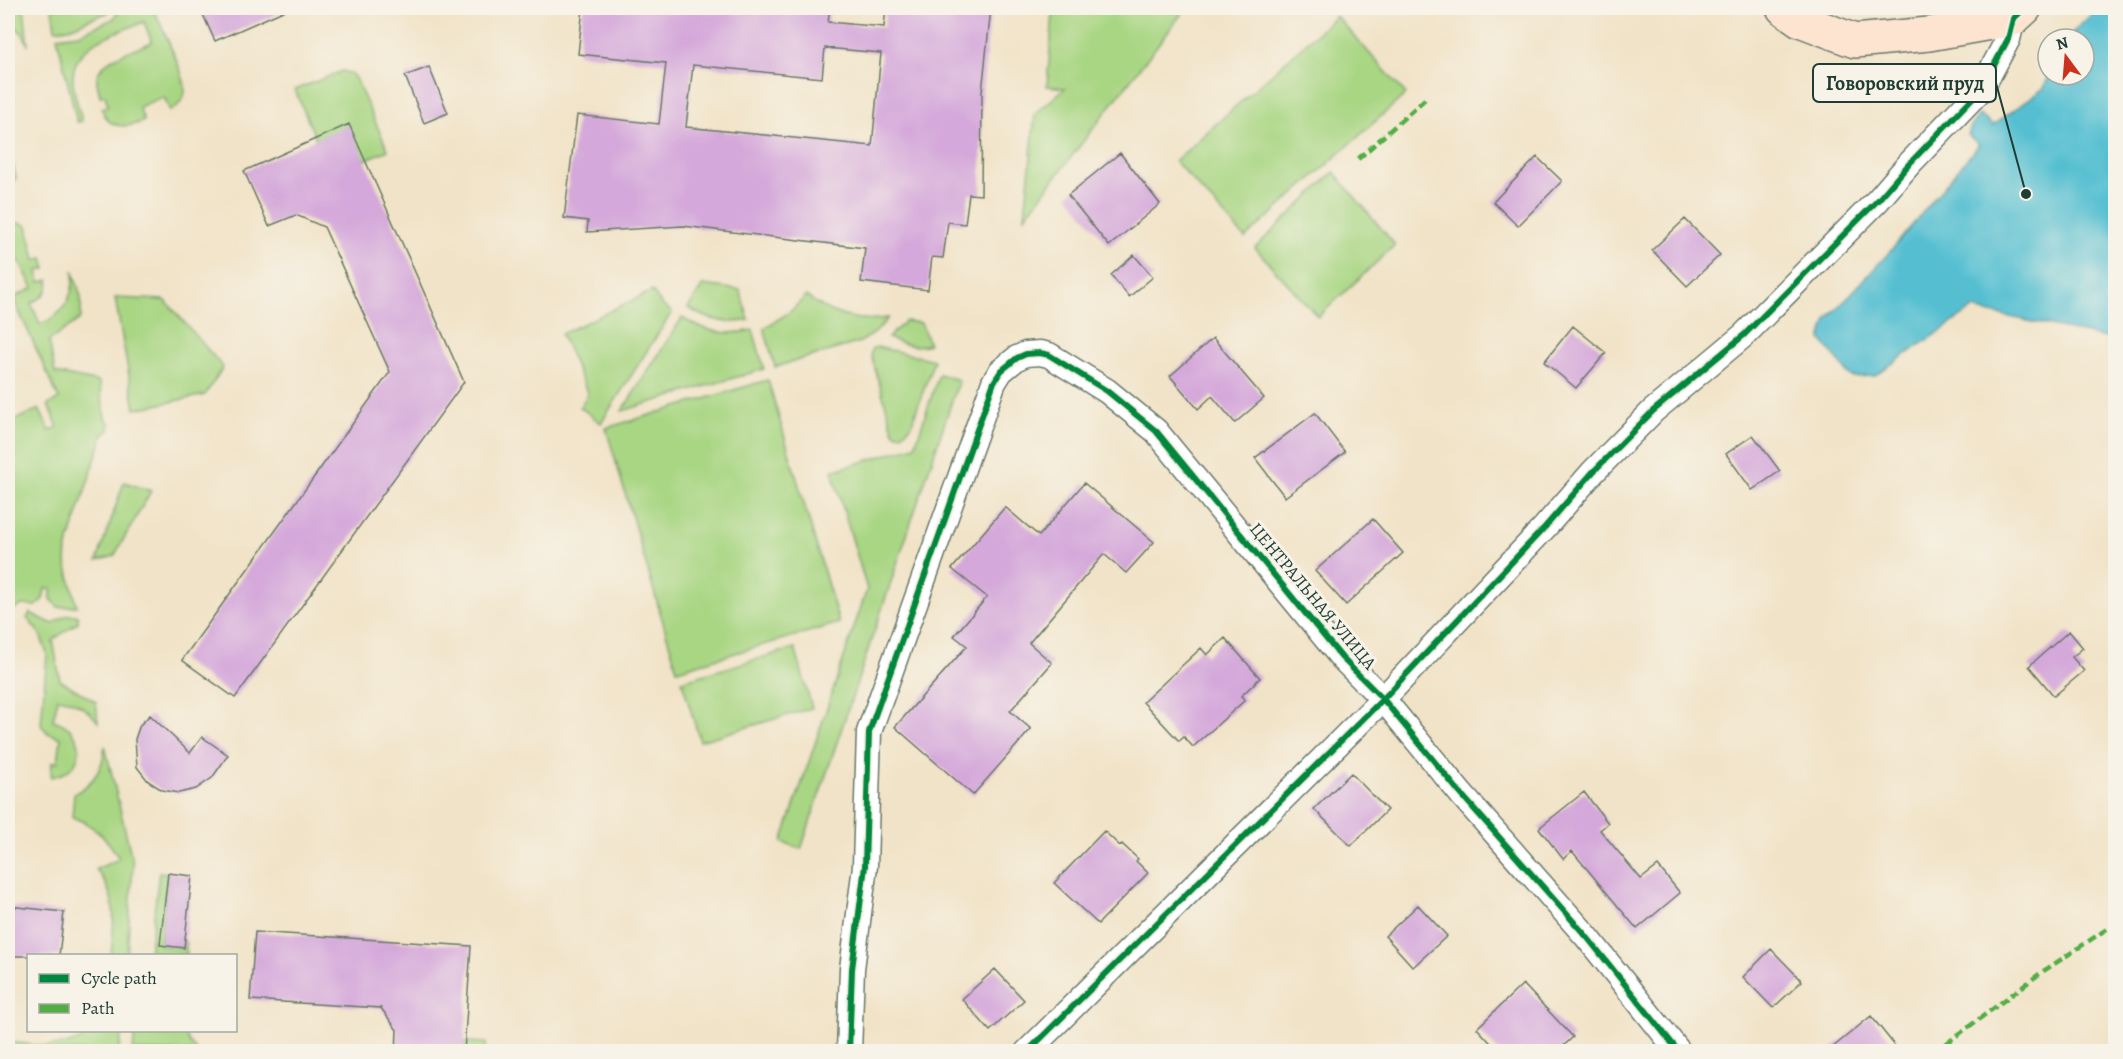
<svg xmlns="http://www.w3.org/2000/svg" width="2123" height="1059" font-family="Alegreya,serif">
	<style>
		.green { fill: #a9d683; stroke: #648a5c; stroke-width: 1.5 }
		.water { fill: #55bfd1; stroke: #3a7e82; stroke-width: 1.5 }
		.building { fill: #d4a8da; fill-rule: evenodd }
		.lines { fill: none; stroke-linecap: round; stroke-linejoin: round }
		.street-casing { stroke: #687767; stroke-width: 27 }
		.secondary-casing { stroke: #687767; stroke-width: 36 }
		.street { stroke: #fff; stroke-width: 24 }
		.secondary { stroke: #fde4d1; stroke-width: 33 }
		.quiet { stroke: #52ad45; stroke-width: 4.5; stroke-dasharray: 9 4.5; stroke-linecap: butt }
		.cycleway-casing { stroke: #f7f3e8; stroke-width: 10 }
		.cycleway { stroke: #00873e; stroke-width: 6 }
		.labels { text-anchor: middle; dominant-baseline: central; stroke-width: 6; stroke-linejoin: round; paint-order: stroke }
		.street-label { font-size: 18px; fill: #1f3d34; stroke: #f7f3e8 }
		.leader { fill: none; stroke: #1f3d34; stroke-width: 2 }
		.callout-dot { fill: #1f3d34; stroke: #f7f3e8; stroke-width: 2 }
		.callout { fill: #f7f3e8; stroke: #1f3d34; stroke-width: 2 }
		.callout-label { font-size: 20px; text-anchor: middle; font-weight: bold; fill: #1f3d34 }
	</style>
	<rect width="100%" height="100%" fill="#f7f3e8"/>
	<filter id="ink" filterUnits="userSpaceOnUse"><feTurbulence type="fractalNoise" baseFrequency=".0167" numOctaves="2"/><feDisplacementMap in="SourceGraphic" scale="12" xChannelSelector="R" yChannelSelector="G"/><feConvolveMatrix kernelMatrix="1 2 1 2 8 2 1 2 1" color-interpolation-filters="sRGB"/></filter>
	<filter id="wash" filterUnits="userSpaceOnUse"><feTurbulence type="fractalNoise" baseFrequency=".008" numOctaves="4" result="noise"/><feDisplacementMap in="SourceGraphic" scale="24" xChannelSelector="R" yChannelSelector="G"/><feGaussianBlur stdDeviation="1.35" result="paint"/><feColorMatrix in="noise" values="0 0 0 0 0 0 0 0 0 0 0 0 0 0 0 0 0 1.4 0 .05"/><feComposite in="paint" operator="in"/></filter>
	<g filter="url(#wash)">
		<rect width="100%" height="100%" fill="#f1e3c7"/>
		<path class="green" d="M 8,8 L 24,8 L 28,46 L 23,34 L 8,20 Z
			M 52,8 L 112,8 C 108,15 102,14 95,17 C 78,23 76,29 55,29 Z
			M 118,8 L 135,8 L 137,12 L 145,9 L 156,14 C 162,28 186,77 185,89 C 185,100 179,106 170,111 L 164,97 L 139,107 L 144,121 C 127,128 107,130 102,108 L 108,106 L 105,95 L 100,96 C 99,90 96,83 97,77 C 100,58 137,49 152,42 L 144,22 C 116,33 71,43 73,80 C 73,93 79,108 82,121 L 77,122 L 57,37 L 79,34 L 113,19 L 117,14 Z
			M 1062,8 L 1186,8 L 1025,217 L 1035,114 L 1065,88 L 1047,86 L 1053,13 Z
			M 1336,16 L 1406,94 L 1245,238 L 1175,161 Z
			M 342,71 L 352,74 L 357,82 L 388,150 L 365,160 L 316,139 L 295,90 Z
			M 8,144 L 16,178 L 9,186 L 8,184 Z
			M 1334,172 L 1395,245 L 1318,317 L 1255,248 Z
			M 8,223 L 21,223 L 27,226 L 35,260 L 43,258 L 46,269 L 38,271 L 40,282 L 49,280 C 49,293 42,298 31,303 L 40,324 C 63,317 75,295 73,271 L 81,297 L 81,318 L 49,341 L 55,373 L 99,382 L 105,418 L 110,424 L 109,430 L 103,435 L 67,547 L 66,563 L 77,606 L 58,607 L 51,599 L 51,589 L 45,589 L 43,599 L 36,606 L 22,605 L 12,610 L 8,605 L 8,423 L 39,409 L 50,431 L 58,427 L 48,405 L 59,399 L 13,298 L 33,288 L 13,249 L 8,252 Z
			M 703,285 L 740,290 L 749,320 C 727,325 707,320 688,308 Z
			M 652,291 L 662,305 L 672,312 L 601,423 L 580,407 L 588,394 L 561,334 Z
			M 806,296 C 831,315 856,323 888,318 L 875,333 L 860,342 L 775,367 L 764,328 L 790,312 Z
			M 115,298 L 165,300 L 223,367 L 205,395 L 135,409 Z
			M 682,318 C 705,332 727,336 753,330 L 764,369 L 622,411 Z
			M 905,321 L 921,323 L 929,344 C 915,349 901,343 888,338 Z
			M 877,347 L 934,360 L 911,426 L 902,434 L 896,434 L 893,430 L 871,355 L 872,349 Z
			M 939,374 L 959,380 L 801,849 L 782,842 L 867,589 L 832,471 L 915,446 Z
			M 768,380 L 839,623 L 677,670 L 606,428 Z
			M 124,482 L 151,491 L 114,556 L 97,561 Z
			M 30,613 L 53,624 C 60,618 69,612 78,616 L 78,622 L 53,640 L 60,680 L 96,702 L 98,722 C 87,708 75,700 58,698 L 53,720 C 88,730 88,771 51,777 L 52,762 L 58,762 L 61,738 L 48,733 L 41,725 L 47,654 L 40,634 L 27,618 Z
			M 795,648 L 812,708 L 700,741 L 682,681 Z
			M 105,746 L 133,863 L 127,955 L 111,955 C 114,921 119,898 96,869 L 119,859 C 108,838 94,825 72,817 L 74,794 C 94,783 103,769 105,746 Z
			M 159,872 L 168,873 L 160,945 L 184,948 L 185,940 L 187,955 L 149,956 Z
			M 95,1030 L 122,1031 L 119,1051 L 8,1051 L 8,1042 C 38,1045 69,1053 95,1030 Z
			M 135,1031 L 184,1031 L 189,1042 L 197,1051 L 133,1051 Z
			M 464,1042 L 486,1043 L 485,1051 L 464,1052 Z"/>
		<path class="water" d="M 2098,8 L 2115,8 L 2115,340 L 1973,309 L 1874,376 L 1851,377 L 1821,339 L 1827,320 L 1895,246 L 1979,144 L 1968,135 L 1972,124 L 1979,115 L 1993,125 L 2044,88 L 2049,75 L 2084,75 L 2084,39 L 2066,39 Z"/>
		<g id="blocks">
			<path class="building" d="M 200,8 L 290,8 L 215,41 Z
				M 583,8 L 830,8 L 828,22 L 884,27 L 886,8 L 991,8 L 982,92 L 981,195 L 969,194 L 965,224 L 948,222 L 943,258 L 932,257 L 928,290 L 861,282 L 865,248 L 683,226 L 587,232 L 588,221 L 564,218 L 577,115 L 659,124 L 666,63 L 578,54 ZM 825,48 L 881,53 L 872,146 L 686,127 L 693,65 L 822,78 Z
				M 429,67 L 448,113 L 424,123 L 405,76 Z
				M 349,124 L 464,382 L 235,698 L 182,660 L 390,372 L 324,227 L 296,215 L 269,226 L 244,171 Z
				M 1120,153 L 1160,204 L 1109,246 L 1068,195 Z
				M 1537,157 L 1562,181 L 1518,226 L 1493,202 Z
				M 1685,219 L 1720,255 L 1687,286 L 1652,250 Z
				M 1134,255 L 1153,277 L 1129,297 L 1111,275 Z
				M 1573,326 L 1606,353 L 1576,388 L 1544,362 Z
				M 1213,338 L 1264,398 L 1235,423 L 1212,396 L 1198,409 L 1170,376 Z
				M 1315,413 L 1345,452 L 1285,497 L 1255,458 Z
				M 1753,435 L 1780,471 L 1752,490 L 1726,454 Z
				M 1084,483 L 1154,542 L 1126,573 L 1104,554 L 1029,643 L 1052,663 L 1010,711 L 1031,729 L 973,795 L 895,727 L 967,646 L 954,636 L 987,597 L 952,569 L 1005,507 L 1039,536 Z
				M 1373,519 L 1403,553 L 1346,605 L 1315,571 Z
				M 2069,631 L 2083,648 L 2072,657 L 2084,671 L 2054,696 L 2029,666 Z
				M 1225,638 L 1260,678 L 1241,696 L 1245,700 L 1193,747 L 1184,737 L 1179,741 L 1143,702 L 1201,648 L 1207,655 Z
				M 150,715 L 190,753 L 202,737 L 228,755 L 212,778 L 196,789 L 179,793 L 162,790 L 148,781 L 137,767 L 135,739 L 140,725 Z
				M 1351,773 L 1387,810 L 1351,846 L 1314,809 Z
				M 1584,792 L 1608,823 L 1600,830 L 1641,879 L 1658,866 L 1680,893 L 1637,929 L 1572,851 L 1563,859 L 1539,828 Z
				M 1104,831 L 1120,846 L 1122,844 L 1138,859 L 1136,861 L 1148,873 L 1098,924 L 1054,883 Z
				M 168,873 L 192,876 L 184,948 L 160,945 Z
				M 1418,905 L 1447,936 L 1413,967 L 1385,936 Z
				M 8,906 L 64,912 L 59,956 L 8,956 Z
				M 255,932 L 471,946 L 464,1052 L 396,1052 L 397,1030 L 381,1008 L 250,1000 Z
				M 1771,949 L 1802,981 L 1773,1008 L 1743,977 Z
				M 995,969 L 1024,1000 L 990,1031 L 962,999 Z
				M 1523,984 L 1573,1037 L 1557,1052 L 1499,1052 L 1477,1028 Z
				M 1871,1016 L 1900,1052 L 1827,1052 Z"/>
		</g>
	</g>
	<g filter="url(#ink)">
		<use href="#blocks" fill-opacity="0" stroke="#687767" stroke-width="1.5"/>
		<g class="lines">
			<g class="street-casing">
				<path id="street" d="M 849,1052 L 852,969 L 865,866 L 869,732 L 994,382 L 1001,371 L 1017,358 L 1026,354 L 1040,353 L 1049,355 L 1107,391 L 1156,431 L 1342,658 L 1383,699 L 1461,794 L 1587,937 L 1679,1052
					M 1027,1052 L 1383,699 L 1545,527 L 1593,472 L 1653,411 L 1744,335 L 1878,200 L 1910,163 L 1982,88 L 2008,39 L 2013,19"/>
			</g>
			<g class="secondary-casing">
				<path id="secondary" d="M 1783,8 L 1800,20 L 1855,41 L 1929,34 L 2013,19 L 2025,8"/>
			</g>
			<use href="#street" class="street"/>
			<use href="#secondary" class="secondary"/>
			<path class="quiet" d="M 1358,159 L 1425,99
				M 1935,1052 L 2042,972 L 2116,923"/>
			<g class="cycleway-casing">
				<path id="cycleway" d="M 849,1052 L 852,969 L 865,866 L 869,732 L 994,382 L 1001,371 L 1017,358 L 1026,354 L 1040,353 L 1049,355 L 1107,391 L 1156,431 L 1342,658 L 1383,699 L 1461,794 L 1587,937 L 1679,1052
					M 1027,1052 L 1383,699 L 1545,527 L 1593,472 L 1653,411 L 1744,335 L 1878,200 L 1910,163 L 1982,88 L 2008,39 L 2013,19 L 2025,8"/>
			</g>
			<use href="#cycleway" class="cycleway"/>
		</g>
	</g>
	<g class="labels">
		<g class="street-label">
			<text transform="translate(1313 596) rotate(50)">ЦЕНТРАЛЬНАЯ УЛИЦА</text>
		</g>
	</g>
	<path class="leader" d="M2026 194L1996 83"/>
	<circle class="callout-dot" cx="2026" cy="194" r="6"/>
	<rect class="callout" x="1813" y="64" width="183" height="38" rx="6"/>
	<g class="callout-label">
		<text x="1905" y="90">Говоровский пруд</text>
	</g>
	<rect width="2123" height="1059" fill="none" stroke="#f7f3e8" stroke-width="30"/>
	<rect x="27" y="954" width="210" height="78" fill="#f7f3e8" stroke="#a1aaa0" stroke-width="1.5"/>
	<rect x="39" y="974" width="30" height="9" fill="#00873e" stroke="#a1aaa0" stroke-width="1.5"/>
	<text x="81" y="984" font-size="18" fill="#1f3d34">Cycle path</text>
	<rect x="39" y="1004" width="30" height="9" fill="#52ad45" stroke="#a1aaa0" stroke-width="1.5"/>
	<text x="81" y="1014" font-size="18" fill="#1f3d34">Path</text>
	<g transform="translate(2066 57) rotate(344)"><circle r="28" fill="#f7f3e8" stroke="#a1aaa0" stroke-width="1.5"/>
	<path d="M0-4.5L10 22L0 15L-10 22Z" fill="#c8321e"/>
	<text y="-9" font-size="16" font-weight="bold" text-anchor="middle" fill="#1f3d34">N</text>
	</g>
</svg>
